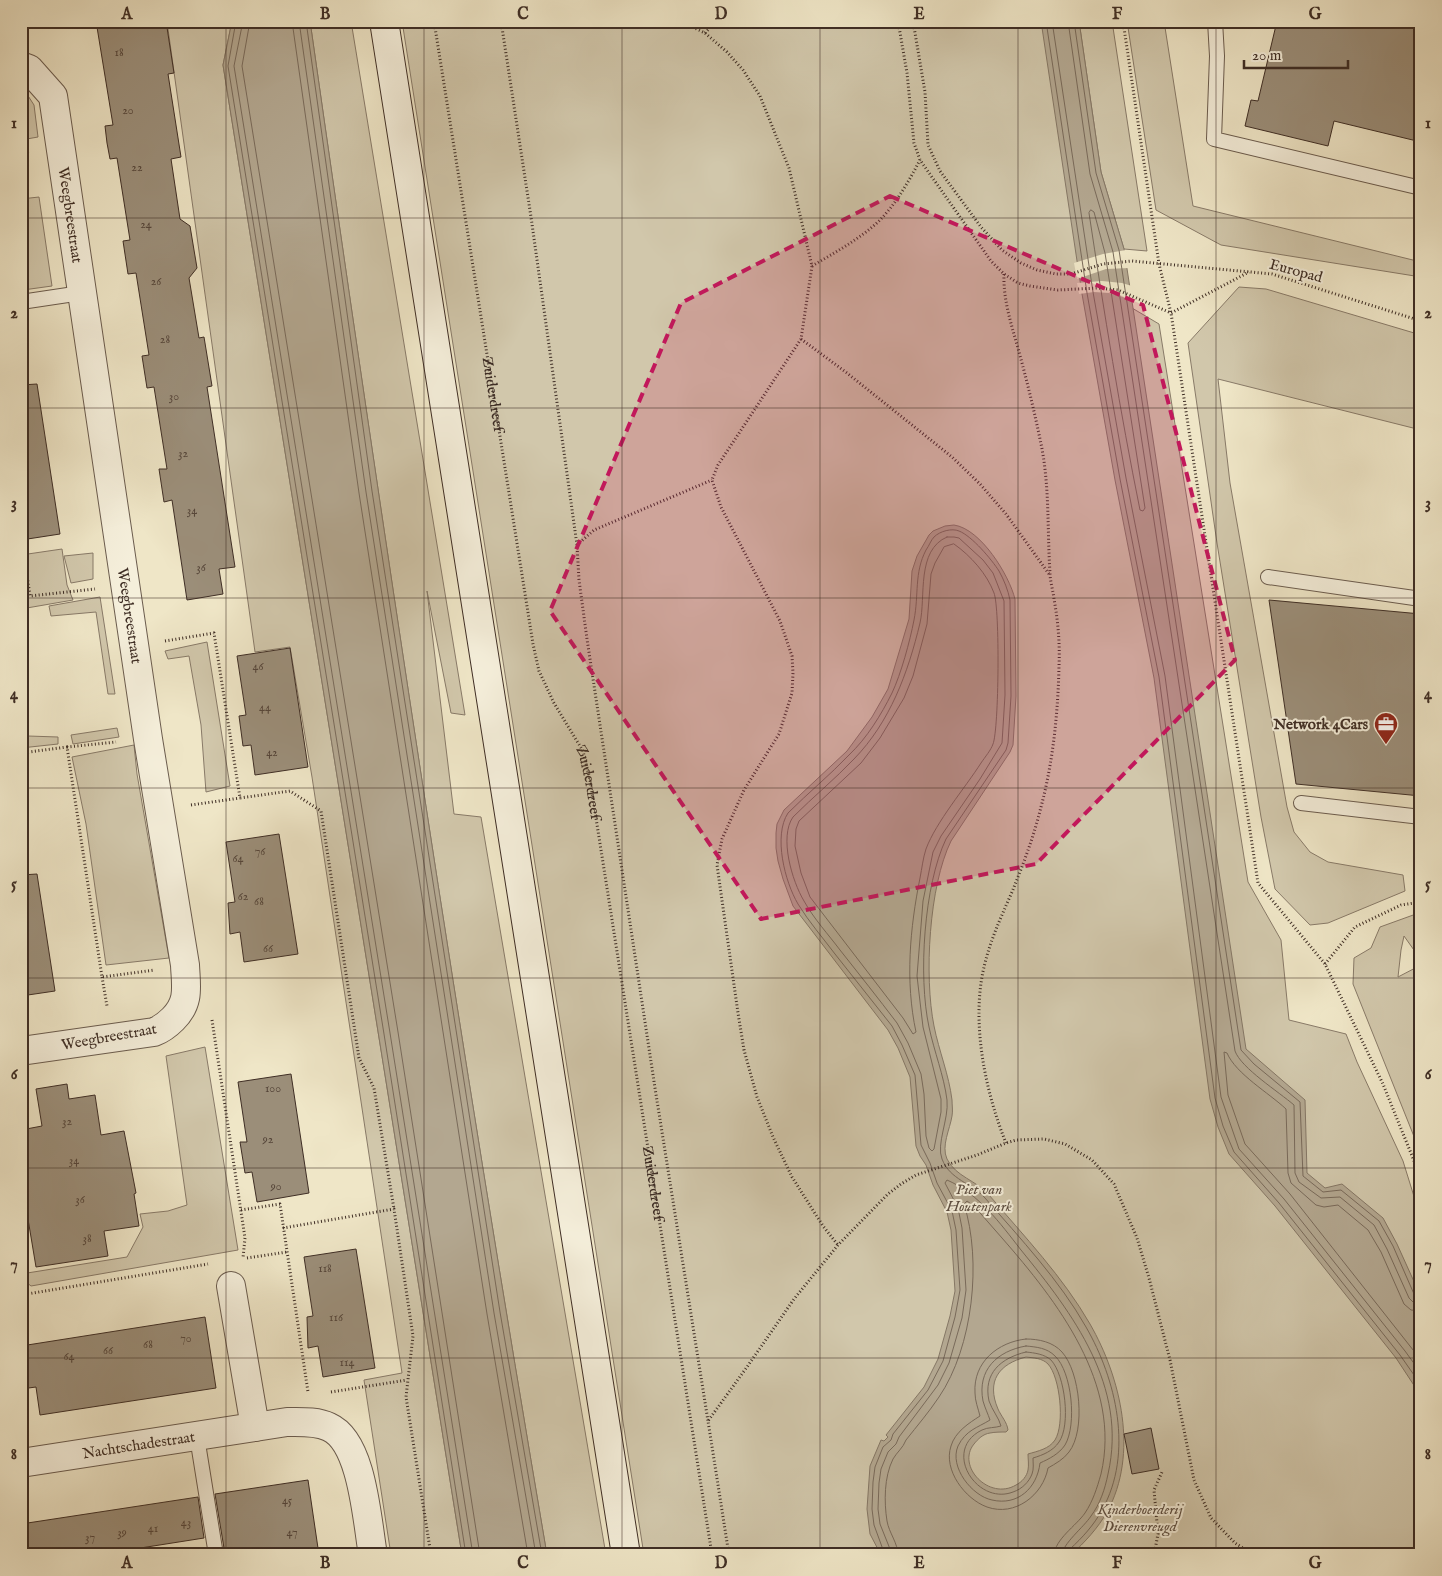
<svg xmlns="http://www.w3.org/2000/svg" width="1442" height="1576" font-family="'IM FELL English',serif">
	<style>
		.green { fill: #d1c7ab; stroke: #887a68 }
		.water { fill: #b3a790; stroke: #857765; fill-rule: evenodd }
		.pier { fill: #efe6c7 }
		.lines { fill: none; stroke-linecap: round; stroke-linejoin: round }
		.shore { stroke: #796a5a; stroke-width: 1 }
		.building { fill: #9b8e79; stroke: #3f2e25 }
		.lane-casing { stroke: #6b5c4e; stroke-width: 16 }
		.street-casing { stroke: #6b5c4e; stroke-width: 30 }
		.secondary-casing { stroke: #3f2e25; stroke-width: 30 }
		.path { stroke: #3f2e25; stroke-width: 3; stroke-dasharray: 1 2.5; stroke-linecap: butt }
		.lane { stroke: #f5efdb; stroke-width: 14 }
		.street { stroke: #f5efdb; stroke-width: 28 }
		.secondary { stroke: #f5efdb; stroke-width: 28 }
		.marked { fill: #c2185b; fill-opacity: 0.2; stroke: #c2185b; stroke-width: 4; stroke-dasharray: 10 6; stroke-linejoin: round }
		.grid { fill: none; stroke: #3f2e25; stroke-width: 1; stroke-opacity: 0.55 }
		.labels { text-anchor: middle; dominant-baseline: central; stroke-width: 4; stroke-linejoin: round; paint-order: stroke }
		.number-label { font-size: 12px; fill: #56463a }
		.street-label { font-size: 15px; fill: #3f2e25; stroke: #f5efdb }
		.poi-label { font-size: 15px; font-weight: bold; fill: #3f2e25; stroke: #f5efdb; text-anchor: end }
		.park-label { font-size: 15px; font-style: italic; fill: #5c4d40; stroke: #f5efdb }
		.neatline { fill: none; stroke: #3f2e25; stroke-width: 2 }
		.grid-label { font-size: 16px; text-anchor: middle; font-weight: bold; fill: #3f2e25 }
	</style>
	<rect width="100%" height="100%" fill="#efe6c7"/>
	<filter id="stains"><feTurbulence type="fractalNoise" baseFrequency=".004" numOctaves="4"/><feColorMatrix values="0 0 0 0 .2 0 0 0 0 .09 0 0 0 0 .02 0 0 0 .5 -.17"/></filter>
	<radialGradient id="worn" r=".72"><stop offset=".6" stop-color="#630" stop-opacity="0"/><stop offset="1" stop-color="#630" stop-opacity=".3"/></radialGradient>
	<path class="green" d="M 159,21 L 232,21 L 223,65 L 462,1555 L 391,1555 L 364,1380 L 402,1373 L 312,777 L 290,647 L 255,652 L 168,29 Z
		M 310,21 L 351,21 L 465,715 L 451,713 L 427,591 L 454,814 L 481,817 L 606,1555 L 547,1555 C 460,1045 383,533 310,21 Z
		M 402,21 L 1052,21 L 1168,541 L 1132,308 L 1159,324 L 1248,882 L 1281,940 L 1289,1020 L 1346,1034 L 1357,1062 L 1403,1161 L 1421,1219 L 1421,1555 L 644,1555 Z
		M 1079,21 L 1112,21 L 1147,251 L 1124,249 L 1101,172 Z
		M 1127,21 L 1164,21 L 1193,206 L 1421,262 L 1421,277 L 1221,245 L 1156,210 Z
		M 21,85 L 34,105 L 38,137 L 21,140 Z
		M 39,197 L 52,286 L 23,290 L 21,277 L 21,199 Z
		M 1239,287 L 1266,289 L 1421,335 L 1421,430 L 1218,379 L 1230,483 L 1287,807 L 1294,832 L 1310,852 L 1328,862 L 1403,875 L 1405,891 L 1328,923 L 1310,925 L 1275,889 L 1261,817 L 1217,543 L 1188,343 Z
		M 62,549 L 67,585 L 73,600 L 21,609 L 21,555 Z
		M 93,553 L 93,579 L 71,583 L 64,556 Z
		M 100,597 L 115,694 L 108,694 L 96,612 L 51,616 L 49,606 Z
		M 207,642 L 230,786 L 206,792 L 201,725 L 189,656 L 168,659 L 165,651 Z
		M 21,702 L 28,736 L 58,737 L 58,744 L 21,748 Z
		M 117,728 L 119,737 L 73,744 L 71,735 Z
		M 134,745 L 137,774 L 169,958 L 106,965 L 86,824 L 72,757 Z
		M 1416,914 L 1421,947 L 1421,960 L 1404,936 L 1401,950 L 1398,977 L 1421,965 L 1421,1154 L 1353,984 L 1354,958 L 1371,948 L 1380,927 Z
		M 205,1047 L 238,1250 L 31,1286 L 21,1278 L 21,1274 L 127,1257 L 143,1227 L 140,1214 L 168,1211 L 187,1205 L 166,1056 Z"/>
	<path class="water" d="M 232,21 L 310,21 C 383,533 460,1045 547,1555 L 462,1555 L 223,65 Z
		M 1041,21 L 1079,21 L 1101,172 L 1124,249 L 1246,1049 L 1305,1100 L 1307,1173 L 1325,1188 L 1342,1184 L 1383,1218 L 1397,1244 L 1421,1297 L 1421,1396 L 1396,1358 L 1275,1206 L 1229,1154 L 1218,1127 L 1210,1099 L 1154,678 L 1115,480 L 1082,294 Z
		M 954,525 C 981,529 1009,575 1015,599 L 1016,696 L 1013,745 L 1010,752 L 951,841 C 929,886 924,976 934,1026 C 939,1051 949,1075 952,1100 C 952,1105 953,1111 952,1116 C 950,1129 941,1146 947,1159 C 956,1177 976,1180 989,1195 C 1024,1236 1063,1277 1090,1324 C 1121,1378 1139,1454 1107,1512 C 1098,1528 1085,1542 1071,1555 L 881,1555 L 870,1534 L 867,1509 L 870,1466 L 881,1440 L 884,1441 L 888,1437 L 886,1435 L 924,1387 L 938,1359 L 950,1316 L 955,1291 L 951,1230 L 947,1212 L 933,1185 L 926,1165 L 920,1156 L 916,1146 L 910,1077 L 898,1048 L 888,1030 L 793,906 L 783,879 L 778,861 L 776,848 L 776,833 L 777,824 L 784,810 L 847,751 L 872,717 L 888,689 L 909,619 L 912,571 L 917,556 L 929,535 L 933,531 L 945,526 ZM 1026,1357 C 1034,1358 1042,1358 1048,1364 C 1060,1377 1065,1424 1055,1440 C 1049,1449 1038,1451 1028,1454 C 1028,1459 1029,1465 1028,1470 C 1027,1476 1022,1482 1016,1485 C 989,1501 956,1466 974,1444 C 978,1439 983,1434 990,1433 C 995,1432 1001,1432 1006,1432 L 1008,1430 C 1007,1422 1001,1416 998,1409 C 986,1381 999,1364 1026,1357 Z"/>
	<path class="pier" d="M 1126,250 L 1129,268 L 1106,269 L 1077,279 L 1074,263 L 1103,254 Z
		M 1102,281 L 1122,283 L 1132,286 L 1134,303 L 1123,297 L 1109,293 L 1094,292 L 1079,294 L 1077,283 Z"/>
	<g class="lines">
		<path class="shore" d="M 236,21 L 228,66 L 384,1034 L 466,1555
			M 243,21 L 234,66 L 390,1033 L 473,1555
			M 250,21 L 242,66 L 398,1032 L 480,1555
			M 292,21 L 359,493 L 487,1314 L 528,1555
			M 299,21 L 366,492 L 494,1313 L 536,1555
			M 306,21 L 372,491 L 500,1312 L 542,1555
			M 1046,21 L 1087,293 L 1120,479 L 1159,677 L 1215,1098 L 1223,1126 L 1234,1152 L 1279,1203 L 1400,1355 L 1421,1385
			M 1052,21 L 1093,292 L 1126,478 L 1165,676 L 1221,1097 L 1239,1149 L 1284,1199 L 1405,1351 L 1421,1373
			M 1068,21 L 1090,174 L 1113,252 L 1235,1051 C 1241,1068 1279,1092 1294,1105 L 1295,1173 L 1299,1182 L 1321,1198 L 1340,1197 L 1374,1225 L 1387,1249 L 1409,1298 L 1414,1303 L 1421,1304
			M 1074,21 L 1096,173 L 1119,250 L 1241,1050 L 1254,1064 L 1300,1102 L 1303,1176 L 1323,1192 L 1341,1190 L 1379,1221 L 1393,1246 L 1414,1294 L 1417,1297 L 1421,1297
			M 1091,210 L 1094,212 L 1105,253 L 1145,508 L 1143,511 L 1140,510 C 1120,411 1104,312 1089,213 Z
			M 947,537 L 954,537 L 959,538 L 983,560 L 993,573 L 1004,601 L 1005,695 L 1002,743 L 980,779 L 941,836 L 933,852 L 923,901 L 917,976 L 923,1027 L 941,1099 L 941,1112 L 934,1149 L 932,1151 L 929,1148 L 926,1136 L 924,1094 L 921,1074 L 908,1043 L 897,1023 C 878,998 859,974 840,950 C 828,934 814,919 804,901 C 792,881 779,837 793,817 C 813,797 835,779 854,759 C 890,722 908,673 920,623 C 926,597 916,550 947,537 Z
			M 954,544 C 971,556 987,574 994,593 C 1000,608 999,729 993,744 C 991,750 985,757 981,763 C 965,788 936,822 926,849 C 923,858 922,868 920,878 C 910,928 905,981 916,1032 L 913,1034 L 903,1018 L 810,897 L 801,873 L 795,846 L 796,829 L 799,821 L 861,763 L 880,738 L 904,698 L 913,676 L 927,624 L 931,574 L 935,563 L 944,547 Z
			M 1421,1311 L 1411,1310 L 1404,1304 L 1381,1252 L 1368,1230 L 1338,1205 L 1324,1207 L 1316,1205 L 1291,1183 L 1288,1173 L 1286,1109 C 1269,1093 1236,1074 1227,1053 L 1224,1052 L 1228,1095 L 1245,1144 L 1290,1194 L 1421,1360
			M 1026,1339 C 1039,1339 1053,1342 1062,1352 C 1080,1372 1086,1430 1069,1452 C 1064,1459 1055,1464 1048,1468 C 1043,1495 1015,1517 987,1507 C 965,1499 943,1470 951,1446 C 955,1432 969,1423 980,1416 C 978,1408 975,1401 975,1393 C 973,1362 998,1342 1026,1339 Z
			M 1026,1346 C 1037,1347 1047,1348 1055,1356 C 1072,1372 1077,1425 1065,1445 C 1059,1454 1049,1459 1040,1463 C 1037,1488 1018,1506 992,1500 C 972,1496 949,1467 958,1446 C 966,1430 977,1428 990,1420 C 988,1414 985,1408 983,1401 C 977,1370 997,1351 1026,1346 Z
			M 1026,1352 C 1035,1353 1044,1354 1051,1360 C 1065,1375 1071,1425 1059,1442 C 1053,1451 1043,1455 1033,1458 C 1033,1463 1034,1469 1032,1474 C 1029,1482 1022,1489 1013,1492 C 977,1506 941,1450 982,1430 C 988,1427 995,1428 1001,1426 C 999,1418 992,1410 989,1401 C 983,1373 1001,1358 1026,1352 Z
			M 885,1555 L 874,1525 L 872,1509 L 873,1482 L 875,1467 L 883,1447 L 891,1440 L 893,1434 L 928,1390 L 943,1361 L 955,1317 L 960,1290 L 956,1230 L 952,1211 L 937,1183 L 930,1163 L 921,1145 L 915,1075 L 902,1045 L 892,1026 C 873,1002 854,978 835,954 C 823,938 809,922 798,904 C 785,882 773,836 788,813 C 808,793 830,775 849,755 C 867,738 881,715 892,693 C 901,674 910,641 914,620 C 919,595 914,573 926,550 C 929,546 931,540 934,537 C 940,531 952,528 959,531 C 972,536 992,560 999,571 C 1004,580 1008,590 1010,600 L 1011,696 L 1008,743 L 1006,750 L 946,839 C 924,885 918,976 929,1027 C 934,1051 944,1076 947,1100 C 949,1119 936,1144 942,1159 C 950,1180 972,1183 985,1198 C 1020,1238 1060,1281 1086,1327 C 1116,1379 1134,1453 1102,1510 C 1094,1525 1082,1538 1070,1549 L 1068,1555
			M 891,1555 L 890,1549 L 880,1524 L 878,1509 L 879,1483 L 881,1469 L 888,1452 L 896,1444 L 899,1437 L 938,1385 L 949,1363 L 962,1318 L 966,1290 L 962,1228 L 958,1208 L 945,1183 L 947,1180 C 979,1194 1000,1223 1021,1250 C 1073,1314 1128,1386 1108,1474 C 1105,1489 1100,1504 1091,1516 C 1084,1527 1062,1544 1062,1555
			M 898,1555 C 898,1543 889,1533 887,1521 C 884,1502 884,1477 893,1459 C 897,1452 903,1448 906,1440 C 917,1426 929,1412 939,1397 C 973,1347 982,1261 964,1204 L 967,1201 L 974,1206 C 983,1217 993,1227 1002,1238 C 1057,1301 1122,1384 1101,1474 C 1097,1488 1093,1501 1085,1513 C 1076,1526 1055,1539 1054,1555"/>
	</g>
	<path class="building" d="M 96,21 L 166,21 L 174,73 L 168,74 L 181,157 L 171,159 L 180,219 L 190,226 L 197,268 L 189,278 L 199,338 L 204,337 L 212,386 L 207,387 L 235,567 L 219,569 L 223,594 L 187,600 L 172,500 L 164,502 L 159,469 L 167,469 L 154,387 L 147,388 L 142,356 L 149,355 L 136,273 L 128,274 L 123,241 L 130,240 L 117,158 L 110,159 L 107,143 L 105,126 L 113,125 Z
		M 1277,21 L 1421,21 L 1421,142 L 1334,121 L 1328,146 L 1245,126 L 1251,100 L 1258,101 Z
		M 37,384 L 60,534 L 21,540 L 21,385 Z
		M 1269,600 L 1421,614 L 1421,796 L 1296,784 Z
		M 290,648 L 308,767 L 255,775 L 251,745 L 243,746 L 239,716 L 246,715 L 237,656 Z
		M 279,834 L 298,954 L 244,962 L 240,932 L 230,934 L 228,903 L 235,902 L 226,842 Z
		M 37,874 L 55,991 L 21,996 L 21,875 Z
		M 291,1074 L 309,1193 L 257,1202 L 252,1172 L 245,1173 L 240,1142 L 247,1142 L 238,1082 Z
		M 67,1084 L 69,1099 L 95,1095 L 101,1135 L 124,1131 L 136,1193 L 134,1194 L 139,1226 L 104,1231 L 108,1256 L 36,1267 L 21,1177 L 21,1130 L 42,1126 L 36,1089 Z
		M 356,1249 L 375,1368 L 323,1377 L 318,1346 L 308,1348 L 307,1317 L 313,1316 L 304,1257 Z
		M 205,1317 L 216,1388 L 40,1415 L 36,1387 L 21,1389 L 21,1346 Z
		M 1151,1428 L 1159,1469 L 1132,1474 L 1124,1434 Z
		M 308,1480 L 319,1555 L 225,1554 L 215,1494 Z
		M 198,1497 L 204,1538 L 96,1555 L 21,1555 L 21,1524 Z"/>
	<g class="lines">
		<g class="lane-casing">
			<path id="lane" d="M 1215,21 L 1217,56 L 1214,139 L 1421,188
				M 21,302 L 81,293
				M 1268,577 L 1421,599
				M 1301,803 L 1421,817
				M 197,1437 L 216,1555"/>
		</g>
		<g class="street-casing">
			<g id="street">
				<path id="s2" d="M 21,66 L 29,69 L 53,96 L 148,739 L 185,965 C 186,987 190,1002 173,1019 C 167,1025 162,1029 154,1032 L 21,1051"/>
				<path d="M 231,1286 L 255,1427"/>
				<path id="s3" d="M 21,1463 L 287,1422 C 301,1422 317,1421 329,1427 C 363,1442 367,1522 373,1555"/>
			</g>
		</g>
		<g class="secondary-casing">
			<path id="secondary" d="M 384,21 L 626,1555"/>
		</g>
		<g class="path">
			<path id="s1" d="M 434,21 L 533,644 L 539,671 L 554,703 L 583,751 L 590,780 L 712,1555"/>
			<path d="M 501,21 L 531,217 L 577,545 L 579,580 L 587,639 L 655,1088 L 708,1421"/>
			<path d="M 680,21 L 705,33 L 727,52 L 743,70 L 760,96 L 789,168 L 812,266 L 801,339 L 718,465 L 712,480 L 721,507 L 780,621 L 792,656 L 793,673 L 792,693 L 779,734 L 744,790 L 722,839 L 717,865 L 738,1013 L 744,1050 L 757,1097 L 773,1137 L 792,1177 L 823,1226 L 838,1245"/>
			<path d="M 898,21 L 907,73 L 914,143 L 920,160 L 991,261 L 1004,274 L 1018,283 L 1030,286 L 1058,290 L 1098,288 L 1118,290 L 1171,313 L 1249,272"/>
			<path d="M 913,21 L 925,92 L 928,145 L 940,171 L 981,227 L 1002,250 L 1021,263 L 1037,270 L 1056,274 L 1071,274 L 1103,264 L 1132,261 L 1272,274 L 1421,321"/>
			<path d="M 1123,21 L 1159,264 L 1171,313 L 1258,883 L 1325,964 L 1383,1084 L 1421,1178"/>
			<path d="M 705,33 L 716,21"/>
			<path d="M 21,152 L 30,151"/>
			<path d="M 812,266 C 834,253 860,239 879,221 C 896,204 909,181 920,160"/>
			<path d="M 1004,274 C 1003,301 1012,326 1019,352 C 1027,381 1034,410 1040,439 C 1050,484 1047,527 1050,573 C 1050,581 1053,590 1054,599 C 1058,621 1060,643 1059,666 C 1058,713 1053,762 1041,807 C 1034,836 1023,865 1012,892 C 1001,917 990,941 984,967 C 971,1022 985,1091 1006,1143"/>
			<path d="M 801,339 L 847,373 L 952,457 L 980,484 L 1006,514 L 1049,574"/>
			<path d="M 577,545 L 594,530 L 712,480"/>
			<path d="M 21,568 L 26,568 L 30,596 L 95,589"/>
			<path d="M 165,641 L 214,633 L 240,798 L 290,791 L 321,811 L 359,1058 L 374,1088 L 394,1209"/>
			<path d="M 67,747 L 116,742"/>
			<path d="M 21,753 L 67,747 L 102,977 L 155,970"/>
			<path d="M 191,805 L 240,798"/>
			<path d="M 1325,964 L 1355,927 L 1401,905 L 1421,902"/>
			<path d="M 102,977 L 107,1006"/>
			<path d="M 212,1020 L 245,1238 L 243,1258"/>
			<path d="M 241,1210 L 280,1204 L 308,1392"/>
			<path d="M 283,1228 L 394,1209 L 413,1336 L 406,1397 L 431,1555"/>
			<path d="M 247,1258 L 287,1252"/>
			<path d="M 21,1295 L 208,1264"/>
			<path d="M 331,1392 L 407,1380"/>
			<path d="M 846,1552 L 846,1555"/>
			<path d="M 729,1555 L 708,1421 L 747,1367 L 794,1299 L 838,1245 L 888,1194 L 901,1184 L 916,1175 L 977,1155 L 1006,1143 L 1016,1140 L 1044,1139 L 1065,1144 L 1092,1160 L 1114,1184 L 1137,1238 L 1149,1278 L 1170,1360 L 1194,1480 L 1211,1518 L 1235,1543 L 1254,1555"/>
			<path d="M 1154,1555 L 1158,1534 L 1154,1490 L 1162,1472"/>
		</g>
		<use href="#lane" class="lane"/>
		<use href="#street" class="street"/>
		<use href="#secondary" class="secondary"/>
	</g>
	<path class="marked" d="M 890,196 L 1143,305 L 1235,660 L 1036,864 L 761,919 L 550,611 L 681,303 Z"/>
	<path class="grid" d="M 226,21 L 226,1555M 424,21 L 424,1555M 622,21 L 622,1555M 820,21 L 820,1555M 1018,21 L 1018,1555M 1216,21 L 1216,1555M 21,218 L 1421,218M 21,408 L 1421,408M 21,598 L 1421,598M 21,788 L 1421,788M 21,978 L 1421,978M 21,1168 L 1421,1168M 21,1358 L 1421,1358"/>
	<defs>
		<g id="office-pin" transform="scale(1.25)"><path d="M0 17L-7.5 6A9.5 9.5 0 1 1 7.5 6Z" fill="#8f2418" stroke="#f5efdb"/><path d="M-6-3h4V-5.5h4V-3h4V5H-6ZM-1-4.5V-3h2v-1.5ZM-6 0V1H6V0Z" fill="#fff"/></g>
	</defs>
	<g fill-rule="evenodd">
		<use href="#office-pin" x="1386" y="724"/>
	</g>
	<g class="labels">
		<g class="number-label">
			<text x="119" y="52">18</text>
			<text x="128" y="110">20</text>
			<text x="137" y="167">22</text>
			<text x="146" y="224">24</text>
			<text x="156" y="281">26</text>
			<text x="165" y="339">28</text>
			<text x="174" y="396">30</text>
			<text x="183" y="453">32</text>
			<text x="192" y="510">34</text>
			<text x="201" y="567">36</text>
			<text x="258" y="666">46</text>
			<text x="265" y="707">44</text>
			<text x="272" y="752">42</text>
			<text x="260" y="851">76</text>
			<text x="238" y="858">64</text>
			<text x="243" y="896">62</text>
			<text x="259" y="901">68</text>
			<text x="268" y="948">66</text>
			<text x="273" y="1088">100</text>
			<text x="67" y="1121">32</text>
			<text x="268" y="1139">92</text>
			<text x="74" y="1160">34</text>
			<text x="276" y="1186">90</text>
			<text x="80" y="1199">36</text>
			<text x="87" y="1238">38</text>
			<text x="325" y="1268">118</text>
			<text x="336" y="1317">116</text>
			<text x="186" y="1338">70</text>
			<text x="148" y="1344">68</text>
			<text x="108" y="1350">66</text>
			<text x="69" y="1356">64</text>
			<text x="347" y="1362">114</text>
			<text x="287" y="1500">45</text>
			<text x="186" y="1522">43</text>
			<text x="153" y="1528">41</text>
			<text x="122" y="1532">39</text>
			<text x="292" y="1532">47</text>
			<text x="90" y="1537">37</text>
		</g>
		<g class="street-label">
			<text stroke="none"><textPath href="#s2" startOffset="165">Weegbreestraat</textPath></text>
			<text transform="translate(1296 271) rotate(15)">Europad</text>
			<text stroke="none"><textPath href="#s1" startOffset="378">Zuiderdreef</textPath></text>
			<text stroke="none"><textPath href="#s2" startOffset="570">Weegbreestraat</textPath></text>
			<text stroke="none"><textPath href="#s1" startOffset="782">Zuiderdreef</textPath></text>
			<text transform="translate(109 1037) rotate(-10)">Weegbreestraat</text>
			<text stroke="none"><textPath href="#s1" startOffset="1188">Zuiderdreef</textPath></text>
			<text stroke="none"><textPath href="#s3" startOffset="119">Nachtschadestraat</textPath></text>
		</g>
		<g class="poi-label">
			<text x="1368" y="724">Network 4Cars</text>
		</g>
		<g class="park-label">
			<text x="979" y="1189">Piet van<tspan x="979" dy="17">Houtenpark</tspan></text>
			<text x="1140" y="1509">Kinderboerderij<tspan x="1140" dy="17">Dierenvreugd</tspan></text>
		</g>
	</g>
	<rect width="1442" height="1576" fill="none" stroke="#efe6c7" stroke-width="55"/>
	<path d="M1244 60v8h104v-8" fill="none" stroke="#3f2e25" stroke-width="2.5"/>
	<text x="1252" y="60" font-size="15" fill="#3f2e25" stroke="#f5efdb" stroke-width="4" paint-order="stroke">20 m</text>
	<rect x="28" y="28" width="1386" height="1520" class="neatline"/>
	<g class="grid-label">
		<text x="127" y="19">A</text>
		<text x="325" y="19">B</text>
		<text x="523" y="19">C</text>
		<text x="721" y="19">D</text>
		<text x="919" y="19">E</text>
		<text x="1117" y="19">F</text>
		<text x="1315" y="19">G</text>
		<text x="14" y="128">1</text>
		<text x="1428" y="128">1</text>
		<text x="14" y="318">2</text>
		<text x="1428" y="318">2</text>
		<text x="14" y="508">3</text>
		<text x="1428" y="508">3</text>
		<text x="14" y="699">4</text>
		<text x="1428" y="699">4</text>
		<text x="14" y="889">5</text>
		<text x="1428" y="889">5</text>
		<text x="14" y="1079">6</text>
		<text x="1428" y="1079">6</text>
		<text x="14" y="1269">7</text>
		<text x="1428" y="1269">7</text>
		<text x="14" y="1459">8</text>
		<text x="1428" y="1459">8</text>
		<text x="127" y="1568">A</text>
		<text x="325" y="1568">B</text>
		<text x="523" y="1568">C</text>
		<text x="721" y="1568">D</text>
		<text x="919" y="1568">E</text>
		<text x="1117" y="1568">F</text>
		<text x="1315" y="1568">G</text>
	</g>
	<rect width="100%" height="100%" filter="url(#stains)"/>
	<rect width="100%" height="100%" fill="url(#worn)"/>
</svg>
